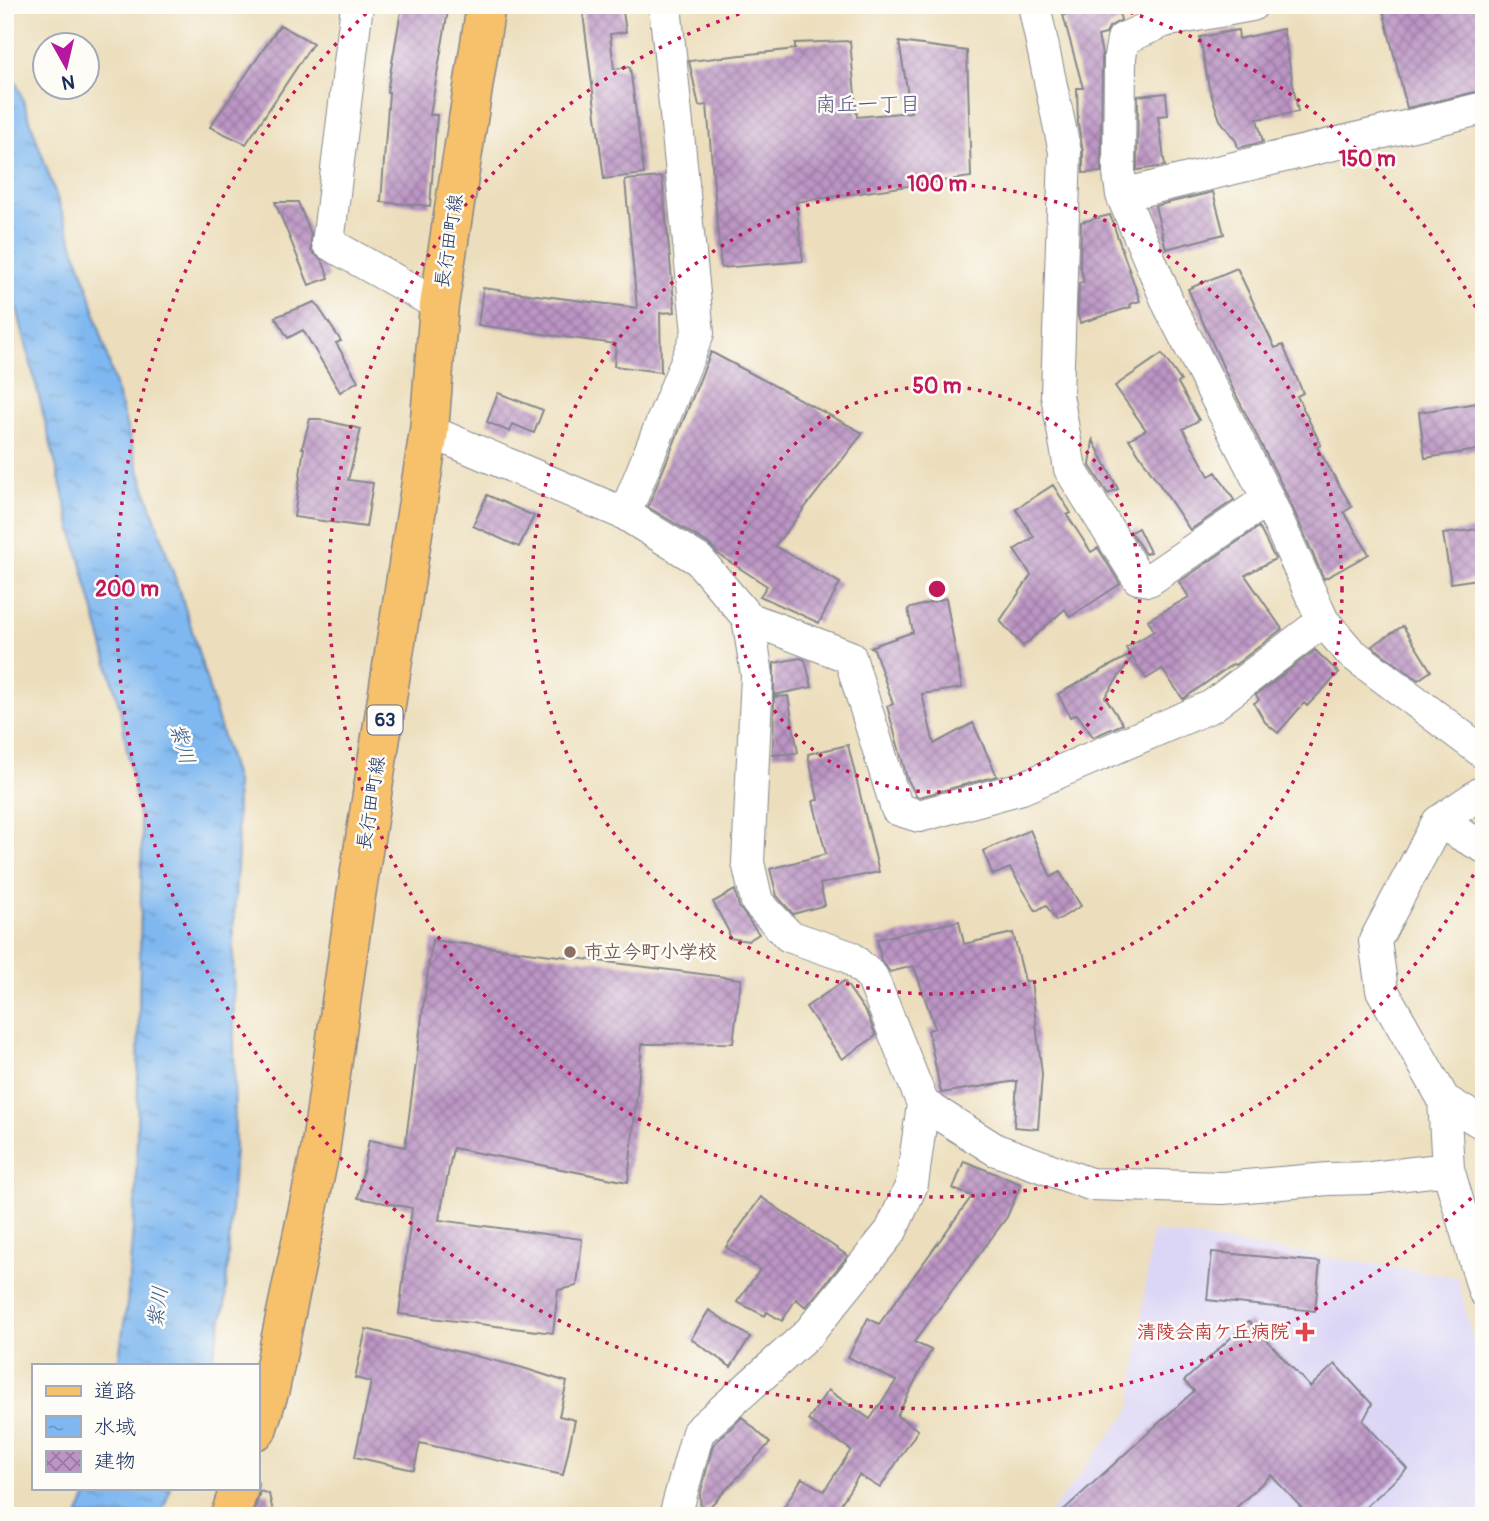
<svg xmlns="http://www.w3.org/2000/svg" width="1489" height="1521" font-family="Pangolin,'Klee One',sans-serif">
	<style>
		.built { fill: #dcd6f6 }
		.water { fill: url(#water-ripples); stroke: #4d74a7; stroke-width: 2 }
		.building { fill: url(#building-cross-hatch) }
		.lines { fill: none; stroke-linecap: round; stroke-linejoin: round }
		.minor-casing { stroke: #84868d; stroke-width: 34 }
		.primary-casing { stroke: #84868d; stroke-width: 41 }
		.minor { stroke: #fff; stroke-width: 32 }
		.primary { stroke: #f7c06b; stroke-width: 38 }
		.ring { fill: none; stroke: #c2185b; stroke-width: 3.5; stroke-dasharray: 3.5 7 }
		.education-dot { fill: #8d6e63; stroke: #fdfcf7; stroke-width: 2.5 }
		.health-dot { fill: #e0444e; stroke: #fdfcf7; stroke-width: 2.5 }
		.labels { text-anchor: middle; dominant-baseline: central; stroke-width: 5; stroke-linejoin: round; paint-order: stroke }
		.shield { fill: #fdfcf7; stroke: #5f6c8c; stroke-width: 2 }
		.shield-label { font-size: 18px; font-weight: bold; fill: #1b2f5e }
		.street-label { font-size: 19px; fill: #1b2f5e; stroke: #fdfcf7 }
		.education-label { font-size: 19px; font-weight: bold; fill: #785e54; stroke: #fdfcf7; text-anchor: start }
		.health-label { font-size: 19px; font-weight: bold; fill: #be3a42; stroke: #fdfcf7; text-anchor: end }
		.neighbourhood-label { font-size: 21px; fill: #535382; stroke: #fdfcf7 }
		.water-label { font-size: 21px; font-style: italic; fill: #39588a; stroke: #fdfcf7 }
		.centre { fill: #c2185b; stroke: #fdfcf7; stroke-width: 3.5 }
		.ring-label { font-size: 21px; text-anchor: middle; font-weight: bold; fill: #c2185b; stroke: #fdfcf7; stroke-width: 5; stroke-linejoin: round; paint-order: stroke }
	</style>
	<defs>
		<pattern id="water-ripples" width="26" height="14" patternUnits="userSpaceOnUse" patternTransform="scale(1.75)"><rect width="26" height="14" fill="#7fb8f0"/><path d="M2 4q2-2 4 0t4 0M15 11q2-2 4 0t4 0" fill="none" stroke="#6796c6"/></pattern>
		<pattern id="building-cross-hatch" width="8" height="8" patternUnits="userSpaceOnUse" patternTransform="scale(1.75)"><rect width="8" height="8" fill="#bc95c4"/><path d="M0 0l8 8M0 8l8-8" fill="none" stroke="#987aa2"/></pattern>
	</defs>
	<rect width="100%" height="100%" fill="#fdfcf7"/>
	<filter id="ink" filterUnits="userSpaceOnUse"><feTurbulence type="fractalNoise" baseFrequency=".0143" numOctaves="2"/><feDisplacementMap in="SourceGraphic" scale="14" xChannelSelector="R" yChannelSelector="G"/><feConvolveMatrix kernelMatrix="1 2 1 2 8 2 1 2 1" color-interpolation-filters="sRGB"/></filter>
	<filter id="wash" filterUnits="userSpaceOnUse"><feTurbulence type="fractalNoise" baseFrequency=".00686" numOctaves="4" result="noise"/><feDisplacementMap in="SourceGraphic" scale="28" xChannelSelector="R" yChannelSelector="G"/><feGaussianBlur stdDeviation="1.57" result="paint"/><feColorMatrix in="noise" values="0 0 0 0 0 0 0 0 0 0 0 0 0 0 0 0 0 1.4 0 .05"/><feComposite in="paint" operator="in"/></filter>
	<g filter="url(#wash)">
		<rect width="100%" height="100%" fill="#ecdebc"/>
		<path class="built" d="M 1152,1231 L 1458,1277 L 1484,1388 L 1484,1516 L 1048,1516 L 1131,1409 Z"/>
		<path class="water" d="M 5,62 L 19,89 L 88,287 L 136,461 L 189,620 L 236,782 L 238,852 L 233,932 L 235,1148 L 225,1305 L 211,1365 L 118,1365 L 127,1303 L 136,1190 L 142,835 L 120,709 L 71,526 L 5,260 Z
			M 91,1488 L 171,1488 L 160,1516 L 78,1516 Z"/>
		<g id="blocks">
			<path class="building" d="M 402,5 L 449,5 L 430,115 L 437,115 L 430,206 L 381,202 L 389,92 L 387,92 Z
				M 582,5 L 622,5 L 626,32 L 610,34 L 614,69 L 630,67 L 644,174 L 604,179 Z
				M 1100,5 L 1117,5 L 1121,20 L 1109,27 L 1106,34 L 1098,36 L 1102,54 L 1101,172 L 1083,173 L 1083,152 L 1078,123 L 1077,88 L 1083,88 L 1063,15 Z
				M 1404,5 L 1484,5 L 1484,90 L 1407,108 L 1383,10 Z
				M 280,25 L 313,43 L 246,144 L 210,127 Z
				M 1283,29 L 1298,112 L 1257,119 L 1263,142 L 1238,148 L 1236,141 L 1220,120 L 1209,88 L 1200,37 L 1238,30 L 1239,39 Z
				M 850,41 L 857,117 L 911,112 L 899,42 L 967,51 L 971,177 L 796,202 L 803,261 L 721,268 L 707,105 L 699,106 L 689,61 L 795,49 L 795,43 Z
				M 1166,93 L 1168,115 L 1158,116 L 1165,166 L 1137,170 L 1138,96 Z
				M 662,177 L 675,312 L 660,313 L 661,372 L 614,366 L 616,344 L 478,325 L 483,288 L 637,308 L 625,180 Z
				M 1213,192 L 1224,234 L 1166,249 L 1155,206 Z
				M 275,202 L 298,202 L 311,234 L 311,251 L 322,260 L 329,278 L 309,285 Z
				M 1110,215 L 1140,301 L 1130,304 L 1131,307 L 1080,323 L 1078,316 L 1079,283 L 1084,282 L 1080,265 L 1081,222 Z
				M 1237,268 L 1275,348 L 1283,345 L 1303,393 L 1297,396 L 1321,445 L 1317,447 L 1352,507 L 1344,512 L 1369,554 L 1324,579 L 1285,491 L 1233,389 L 1188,289 Z
				M 315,302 L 341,341 L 336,343 L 358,381 L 340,392 L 303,330 L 288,338 L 275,317 Z
				M 711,352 L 863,433 L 775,546 L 840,583 L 819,623 L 760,596 L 767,586 L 718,554 L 709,544 L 648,507 Z
				M 1162,354 L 1181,381 L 1178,383 L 1199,420 L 1183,429 L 1209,476 L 1216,472 L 1234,500 L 1190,530 L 1129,439 L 1146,430 L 1115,386 Z
				M 498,393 L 543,410 L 534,433 L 513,424 L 510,432 L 487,422 Z
				M 1484,402 L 1484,449 L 1425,458 L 1419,412 Z
				M 310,419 L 319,419 L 361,429 L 348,480 L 373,483 L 366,527 L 294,517 L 304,448 L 302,448 Z
				M 1093,440 L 1118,489 L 1108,494 L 1090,466 Z
				M 1053,485 L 1071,513 L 1067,515 L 1091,552 L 1098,548 L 1120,584 L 1070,617 L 1065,609 L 1023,646 L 1000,621 L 1031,575 L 1014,550 L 1034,537 L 1016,509 Z
				M 487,495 L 534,516 L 519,547 L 473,526 Z
				M 1259,527 L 1275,559 L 1245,575 L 1282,629 L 1235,665 L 1233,664 L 1183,699 L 1162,669 L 1146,679 L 1132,657 L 1105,697 L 1123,724 L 1093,737 L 1077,714 L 1070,717 L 1058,694 L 1130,655 L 1126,648 L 1154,631 L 1148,620 L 1189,597 L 1179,582 Z
				M 1138,528 L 1150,552 L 1145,554 L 1131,532 Z
				M 1484,528 L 1484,578 L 1451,583 L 1443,534 Z
				M 946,598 L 962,688 L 922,694 L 934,744 L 973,723 L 997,776 L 919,797 L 916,796 L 907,778 L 887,706 L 893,704 L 874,649 L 870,647 L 913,632 L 908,609 Z
				M 1403,626 L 1431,671 L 1418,680 L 1372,646 Z
				M 1315,650 L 1339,673 L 1307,706 L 1304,703 L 1278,733 L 1265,722 L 1254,703 L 1259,700 L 1256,695 Z
				M 800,658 L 805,660 L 812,687 L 774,695 L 774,663 Z
				M 788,696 L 798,753 L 773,755 L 774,697 Z
				M 848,745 L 879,872 L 820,884 L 825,905 L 793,914 L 777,896 L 770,869 L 826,854 L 813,801 L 818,800 L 808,754 Z
				M 1030,830 L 1051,877 L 1060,872 L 1081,906 L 1056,921 L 1046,905 L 1036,911 L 1010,868 L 993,875 L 983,851 Z
				M 735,890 L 739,907 L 759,934 L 748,941 L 729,938 L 729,932 L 713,902 Z
				M 959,921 L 964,944 L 1013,933 L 1025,981 L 1031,981 L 1042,1074 L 1038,1129 L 1014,1127 L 1017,1081 L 941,1093 L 928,1030 L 935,1028 L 914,966 L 890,972 L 881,961 L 877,939 Z
				M 432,940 L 741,979 L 733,1043 L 642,1044 L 628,1182 L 453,1148 L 439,1220 L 582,1239 L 577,1286 L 558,1290 L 553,1333 L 399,1314 L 412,1208 L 358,1198 L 369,1140 L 405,1147 Z
				M 844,981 L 867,1014 L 876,1036 L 842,1059 L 806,1007 Z
				M 964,1161 L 1021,1184 L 1007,1217 L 914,1342 L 931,1350 L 897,1416 L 918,1430 L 880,1488 L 859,1475 L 833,1516 L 778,1516 L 802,1478 L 824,1491 L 851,1450 L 808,1420 L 828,1390 L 870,1419 L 896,1381 L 848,1357 L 868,1318 L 879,1324 L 972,1196 L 953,1189 Z
				M 761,1197 L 848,1256 L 806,1307 L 796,1299 L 782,1321 L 767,1312 L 765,1316 L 737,1302 L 760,1270 L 726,1247 Z
				M 1212,1252 L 1320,1262 L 1315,1311 L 1207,1300 Z
				M 709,1310 L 750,1337 L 731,1367 L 691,1339 Z
				M 1249,1321 L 1310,1387 L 1335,1364 L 1372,1404 L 1363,1421 L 1407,1469 L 1356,1516 L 1309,1516 L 1271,1475 L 1227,1516 L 1057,1516 L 1194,1391 L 1184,1381 Z
				M 366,1329 L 520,1367 L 567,1382 L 559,1416 L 575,1420 L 563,1475 L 420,1443 L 414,1470 L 355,1457 L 371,1382 L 355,1378 Z
				M 742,1417 L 770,1443 L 701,1516 L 700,1495 L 713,1445 Z
				M 260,1491 L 269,1494 L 274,1516 L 253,1516 Z"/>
		</g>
	</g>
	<g filter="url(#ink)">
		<use href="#blocks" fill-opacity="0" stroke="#84868d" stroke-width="2"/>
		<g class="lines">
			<g class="minor-casing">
				<path id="minor" d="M 357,5 L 328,243 L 439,305
					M 1034,5 L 1065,152 L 1057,395 L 1070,469 L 1138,578 L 1149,580 L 1268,499
					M 1252,5 L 1164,21 L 1123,39 L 1120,57 L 1119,174 L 1122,195 L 1169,305 L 1268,499 L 1323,621 L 1350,652 L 1484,753
					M 1122,195 L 1484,108
					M 429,431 L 625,514 L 699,560 L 748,618 L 850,657 L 897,809 L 919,816 L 1022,788 L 1212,706 L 1323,621
					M 625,514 L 698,333 L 665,5
					M 1484,791 L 1438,822 L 1375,941 L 1382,990 L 1444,1100 L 1448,1169 L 1484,1291
					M 1438,822 L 1484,847
					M 1444,1100 L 1484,1124
					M 923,1104 L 996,1150 L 1090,1184 L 1223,1188 L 1328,1179 L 1371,1178 L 1448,1169
					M 675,1516 L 698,1432 L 808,1334 L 891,1231 L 912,1184 L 923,1104 L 872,977 L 850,957 L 789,936 L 757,902 L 748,862 L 757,675 L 748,618"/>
			</g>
			<g class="primary-casing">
				<path id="primary" d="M 257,1430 L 270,1389 L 320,1152 L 356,896 L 429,431 L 439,305 L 486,5
					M 230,1516 L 239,1488"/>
			</g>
			<use href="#minor" class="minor"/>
			<use href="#primary" class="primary"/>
		</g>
	</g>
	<g class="ring">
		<circle cx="937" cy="589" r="203"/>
		<circle cx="937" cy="589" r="405"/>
		<path d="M1483 856A608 608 0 1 1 764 6M1110 6A608 608 0 0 1 1483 322"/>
		<path d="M1479 1191A810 810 0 0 1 374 6"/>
	</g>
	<circle class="education-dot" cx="570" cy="952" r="7"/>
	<path class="health-dot" d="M1301.5 1321.5h7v7h7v7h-7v7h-7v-7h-7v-7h7z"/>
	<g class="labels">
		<rect class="shield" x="367.5" y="705.5" width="35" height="29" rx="5"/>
		<g class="shield-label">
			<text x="385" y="720">63</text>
		</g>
		<g class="street-label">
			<text transform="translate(449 241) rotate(-81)">長行田町線</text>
			<text transform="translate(371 803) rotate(-81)">長行田町線</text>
		</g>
		<g class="education-label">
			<text x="584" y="952">市立今町小学校</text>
		</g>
		<g class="health-label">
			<text x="1289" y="1332">清陵会南ケ丘病院</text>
		</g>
		<g class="neighbourhood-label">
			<text x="868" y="104">南丘一丁目</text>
		</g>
		<g class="water-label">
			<text transform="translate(182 744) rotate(74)">紫川</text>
			<text transform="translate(158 1307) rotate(-82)">紫川</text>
		</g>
	</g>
	<circle cx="937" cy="589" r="10" class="centre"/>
	<g class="ring-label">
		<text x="1367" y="166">150 m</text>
		<text x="937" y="191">100 m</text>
		<text x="937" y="393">50 m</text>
		<text x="127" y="596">200 m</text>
	</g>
	<rect width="1489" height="1521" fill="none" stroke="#fdfcf7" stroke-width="28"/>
	<rect x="32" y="1364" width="228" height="126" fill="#fdfcf7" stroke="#a3aaba" stroke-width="2"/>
	<rect x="46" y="1386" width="35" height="10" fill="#f7c06b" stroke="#a3aaba" stroke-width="2"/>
	<text x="94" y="1398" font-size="21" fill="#1b2f5e">道路</text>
	<rect x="46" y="1416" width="35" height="21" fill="url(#water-ripples)" stroke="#a3aaba" stroke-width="2"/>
	<text x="94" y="1434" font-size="21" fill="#1b2f5e">水域</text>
	<rect x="46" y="1451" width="35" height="21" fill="url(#building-cross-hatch)" stroke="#a3aaba" stroke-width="2"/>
	<text x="94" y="1468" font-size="21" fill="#1b2f5e">建物</text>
	<g transform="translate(66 66) rotate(172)"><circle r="33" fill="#fdfcf7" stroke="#a3aaba" stroke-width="2"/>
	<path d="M0-5L12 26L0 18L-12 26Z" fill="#b5179e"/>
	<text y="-10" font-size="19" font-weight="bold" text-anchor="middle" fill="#1b2f5e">N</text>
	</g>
</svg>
